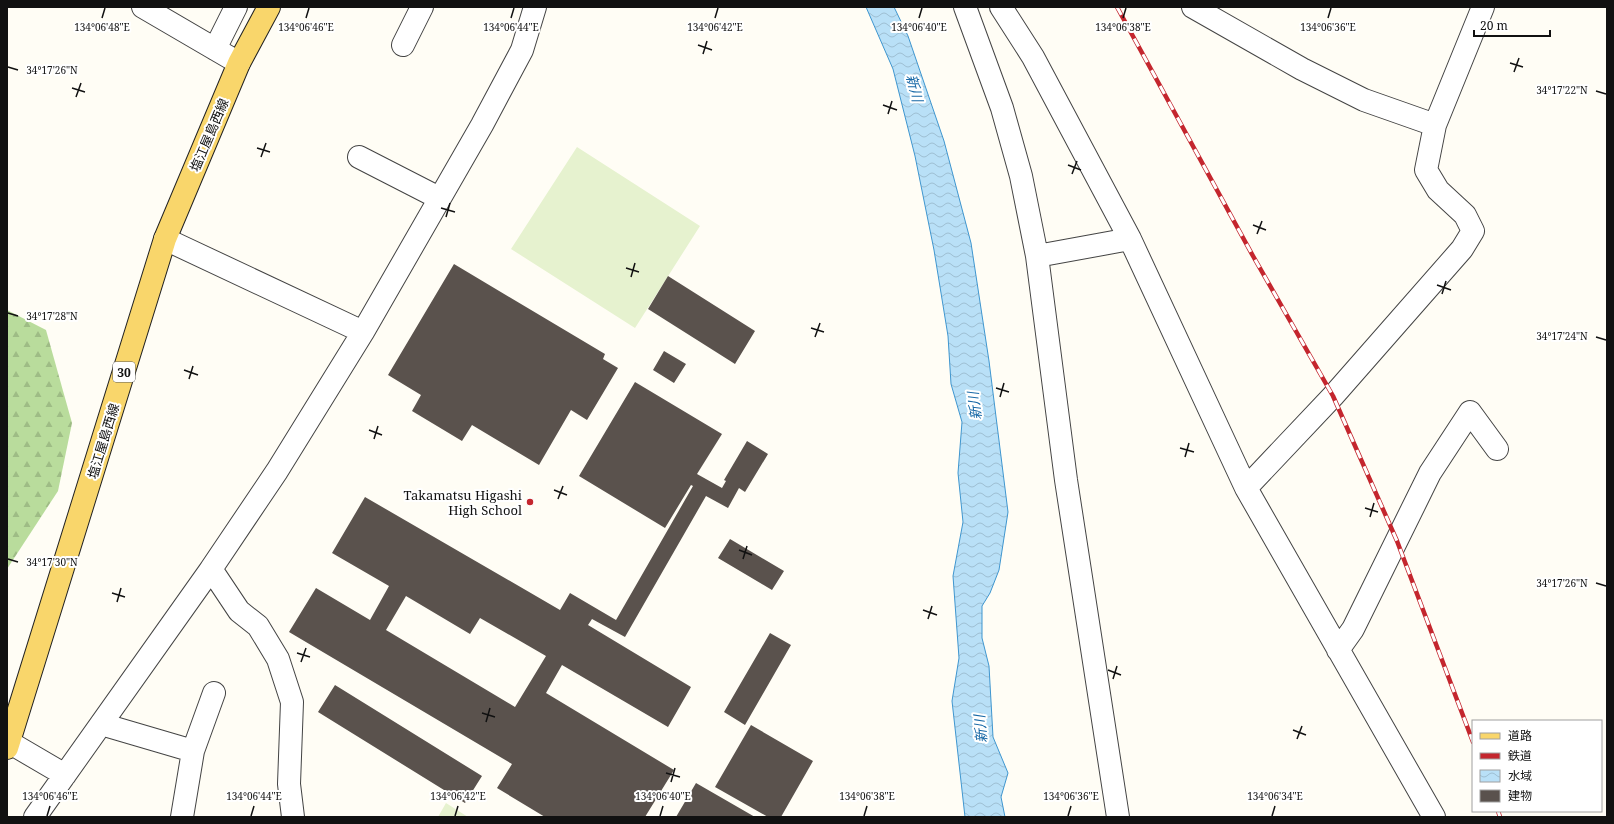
<svg xmlns="http://www.w3.org/2000/svg" width="1614" height="824" font-family="'Noto Serif','Noto Sans JP',serif">
	<style>
		.forest { fill: url(#forest-firs) }
		.pitch { fill: #e6f2cf }
		.water { fill: url(#water-waves); stroke: #3f96cf }
		.building { fill: #5a524d; fill-rule: evenodd }
		.lines { fill: none; stroke-linecap: round; stroke-linejoin: round }
		.street-casing { stroke: #444; stroke-width: 24 }
		.primary-casing { stroke: #222; stroke-width: 24 }
		.street { stroke: #fff; stroke-width: 22 }
		.primary { stroke: #f9d66b; stroke-width: 22 }
		.rail-casing { stroke: #c4262e; stroke-width: 4.5 }
		.rail { stroke: #fff; stroke-width: 3; stroke-dasharray: 9; stroke-linecap: butt }
		.ticks { fill: none; stroke: #111; stroke-width: 1.5 }
		.poi-dot { fill: #c4262e; stroke: #fff; stroke-width: 1.5 }
		.labels { text-anchor: middle; dominant-baseline: central; stroke-width: 4; stroke-linejoin: round; paint-order: stroke }
		.shield { fill: #fff; stroke: #585858; stroke-width: 1 }
		.shield-label { font-size: 12px; font-weight: bold; fill: #111 }
		.street-label { font-size: 13px; fill: #111; stroke: #fff }
		.poi-label { font-size: 13px; fill: #111; stroke: #fff; text-anchor: end }
		.water-label { font-size: 14px; font-style: italic; fill: #1768a6; stroke: #fff }
		.ticks-label { font-size: 10px; text-anchor: middle; fill: #111; stroke: #fff; stroke-width: 4; stroke-linejoin: round; paint-order: stroke }
	</style>
	<defs>
		<pattern id="forest-firs" width="22" height="20" patternUnits="userSpaceOnUse"><rect width="22" height="20" fill="#b9dc9c"/><path d="M5 1l3.5 6h-7zM16 11l3.5 6h-7z" fill="#9ebc85"/></pattern>
		<pattern id="water-waves" width="16" height="10" patternUnits="userSpaceOnUse"><rect width="16" height="10" fill="#b9e0f7"/><path d="M0 5q4-4 8 0t8 0" fill="none" stroke="#9ebfd3"/></pattern>
	</defs>
	<rect width="100%" height="100%" fill="#fffdf5"/>
	<path class="forest" d="M 7,310 L 46,330 L 72,423 L 58,491 L 7,569 Z"/>
	<path class="pitch" d="M 577,147 L 700,226 L 635,328 L 511,249 Z
		M 446,803 L 468,817 L 438,817 Z"/>
	<path class="water" d="M 866,7 L 894,7 L 908,36 L 944,141 L 971,243 L 989,361 L 1008,512 L 999,570 L 990,593 L 982,606 L 982,638 L 989,666 L 993,737 L 1008,773 L 1001,797 L 1005,817 L 965,817 L 952,701 L 959,658 L 953,576 L 963,522 L 958,473 L 962,422 L 951,384 L 948,336 L 934,250 L 915,156 L 893,69 Z"/>
	<path class="building" d="M 454,264 L 605,354 L 603,359 L 618,368 L 587,420 L 571,410 L 539,465 L 472,425 L 462,441 L 412,411 L 421,395 L 388,375 Z
		M 668,276 L 755,331 L 735,364 L 648,309 Z
		M 664,351 L 686,364 L 674,383 L 653,370 Z
		M 635,382 L 722,434 L 697,474 L 722,488 L 726,481 L 724,480 L 747,441 L 768,454 L 745,492 L 739,488 L 728,508 L 706,496 L 625,637 L 592,619 L 588,625 L 691,687 L 668,727 L 562,665 L 546,693 L 674,770 L 645,817 L 545,817 L 497,788 L 512,764 L 289,632 L 316,588 L 370,620 L 389,586 L 332,553 L 365,497 L 560,610 L 570,593 L 616,620 L 693,486 L 691,485 L 665,528 L 579,476 ZM 406,596 L 470,634 L 480,618 L 546,656 L 515,707 L 386,630 Z
		M 730,539 L 784,571 L 772,590 L 718,558 Z
		M 770,633 L 791,645 L 745,725 L 724,712 Z
		M 335,685 L 482,776 L 465,803 L 318,712 Z
		M 751,725 L 813,761 L 781,817 L 768,817 L 715,787 Z
		M 696,783 L 755,817 L 676,817 Z"/>
	<g class="lines">
		<g class="street-casing">
			<path id="street" d="M 143,7 L 239,63
				M 965,7 L 1002,108 L 1021,176 L 1037,256 L 1066,480 L 1118,817
				M 1001,7 L 1033,57 L 1130,239 L 1246,488 L 1434,817
				M 1193,7 L 1302,69 L 1364,100 L 1435,125
				M 403,45 L 422,7
				M 215,49 L 236,7
				M 359,157 L 439,198
				M 165,239 L 363,332
				M 1037,256 L 1130,239
				M 1246,488 L 1333,396 L 1462,249 L 1473,231 L 1465,215 L 1438,190 L 1426,170 L 1435,125 L 1483,7
				M 211,569 L 239,611 L 258,626 L 278,659 L 292,702 L 289,784 L 293,817
				M 1338,650 L 1353,629 L 1430,473 L 1470,412 L 1497,449
				M 101,724 L 193,751
				M 7,741 L 65,775
				M 35,817 L 211,569 L 277,471 L 363,332 L 482,125 L 522,50 L 535,7
				M 182,817 L 193,751 L 214,693"/>
		</g>
		<g class="primary-casing">
			<path id="primary" d="M 7,748 L 165,239 L 239,63 L 269,7"/>
		</g>
		<use href="#street" class="street"/>
		<use href="#primary" class="primary"/>
		<g class="rail-casing">
			<path id="rail" d="M 1117,7 L 1253,256 L 1333,396 L 1397,541 L 1473,742
				M 1498,811 L 1500,817"/>
		</g>
		<use href="#rail" class="rail"/>
	</g>
	<path class="ticks" d="M 102,18 L 105,8M 306,18 L 309,8M 511,18 L 514,8M 715,18 L 718,8M 919,18 L 922,8M 1123,18 L 1126,8M 1328,18 L 1331,8M 698,45 L 712,50M 703,54 L 707,41M 1510,63 L 1523,67M 8,67 L 18,70M 1514,72 L 1519,58M 72,88 L 85,92M 1596,91 L 1606,94M 76,97 L 81,83M 883,105 L 897,110M 888,114 L 892,101M 257,148 L 270,152M 261,157 L 266,143M 1068,165 L 1081,170M 1072,174 L 1077,161M 441,208 L 455,212M 446,217 L 450,203M 1253,225 L 1266,230M 1257,234 L 1262,221M 626,268 L 639,272M 631,277 L 635,263M 1437,285 L 1451,290M 1442,294 L 1446,281M 8,313 L 18,316M 811,328 L 824,332M 815,337 L 820,323M 1596,337 L 1606,340M 184,370 L 198,375M 189,379 L 193,366M 996,388 L 1009,392M 1000,397 L 1004,383M 369,430 L 382,435M 374,439 L 378,426M 1180,448 L 1194,452M 1185,457 L 1189,443M 554,490 L 567,495M 558,499 L 563,486M 1365,508 L 1378,512M 1370,517 L 1374,503M 739,550 L 752,555M 8,559 L 18,562M 743,559 L 747,546M 1596,583 L 1606,586M 112,593 L 125,597M 117,602 L 121,588M 923,610 L 937,615M 928,619 L 932,606M 297,653 L 310,657M 301,662 L 306,648M 1108,670 L 1121,675M 1113,679 L 1117,666M 482,713 L 495,717M 486,722 L 490,708M 1293,730 L 1306,735M 1297,739 L 1302,726M 666,773 L 680,777M 671,782 L 675,768M 47,816 L 50,806M 251,816 L 254,806M 455,816 L 458,806M 660,816 L 663,806M 864,816 L 867,806M 1068,816 L 1071,806M 1272,816 L 1275,806"/>
	<circle class="poi-dot" cx="530" cy="502" r="4"/>
	<g class="labels">
		<rect class="shield" x="113" y="362" width="22" height="20" rx="3"/>
		<g class="shield-label">
			<text x="124" y="372">30</text>
		</g>
		<g class="street-label">
			<text transform="translate(209 135) rotate(-67)">塩江屋島西線</text>
			<text transform="translate(103 441) rotate(-73)">塩江屋島西線</text>
		</g>
		<g class="poi-label">
			<text x="522" y="495">Takamatsu Higashi<tspan x="522" dy="15">High School</tspan></text>
		</g>
		<g class="water-label">
			<text transform="translate(915 88) rotate(76)">新川</text>
			<text transform="translate(974 406) rotate(-97)">新川</text>
			<text transform="translate(980 729) rotate(-95)">新川</text>
		</g>
	</g>
	<g class="ticks-label">
		<text x="102" y="31">134°06'48"E</text>
		<text x="306" y="31">134°06'46"E</text>
		<text x="511" y="31">134°06'44"E</text>
		<text x="715" y="31">134°06'42"E</text>
		<text x="919" y="31">134°06'40"E</text>
		<text x="1123" y="31">134°06'38"E</text>
		<text x="1328" y="31">134°06'36"E</text>
		<text x="52" y="74">34°17'26"N</text>
		<text x="1562" y="94">34°17'22"N</text>
		<text x="52" y="320">34°17'28"N</text>
		<text x="1562" y="340">34°17'24"N</text>
		<text x="52" y="566">34°17'30"N</text>
		<text x="1562" y="587">34°17'26"N</text>
		<text x="50" y="800">134°06'46"E</text>
		<text x="254" y="800">134°06'44"E</text>
		<text x="458" y="800">134°06'42"E</text>
		<text x="663" y="800">134°06'40"E</text>
		<text x="867" y="800">134°06'38"E</text>
		<text x="1071" y="800">134°06'36"E</text>
		<text x="1275" y="800">134°06'34"E</text>
	</g>
	<rect width="1614" height="824" fill="none" stroke="#111111" stroke-width="16"/>
	<rect x="1472" y="720" width="130" height="92" fill="#ffffff" stroke="#a0a0a0"/>
	<rect x="1480" y="733" width="20" height="6" fill="#f9d66b" stroke="#a0a0a0"/>
	<text x="1508" y="740" font-size="12" fill="#111111">道路</text>
	<rect x="1480" y="753" width="20" height="6" fill="#c4262e" stroke="#a0a0a0"/>
	<text x="1508" y="760" font-size="12" fill="#111111">鉄道</text>
	<rect x="1480" y="770" width="20" height="12" fill="url(#water-waves)" stroke="#a0a0a0"/>
	<text x="1508" y="780" font-size="12" fill="#111111">水域</text>
	<rect x="1480" y="790" width="20" height="12" fill="#5a524d" stroke="#a0a0a0"/>
	<text x="1508" y="800" font-size="12" fill="#111111">建物</text>
	<path d="M1474 30v6h76v-6" fill="none" stroke="#111111" stroke-width="2"/>
	<text x="1480" y="30" font-size="12" fill="#111111" stroke="#ffffff" stroke-width="3" paint-order="stroke">20 m</text>
</svg>
